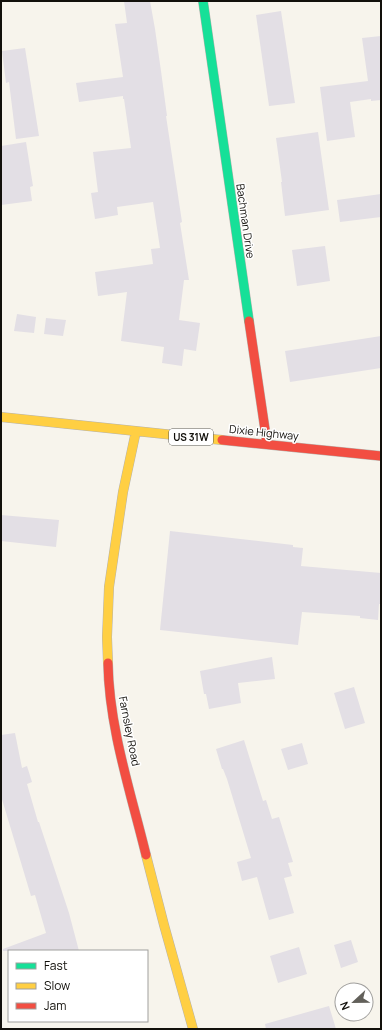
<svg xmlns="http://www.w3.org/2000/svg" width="382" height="1030" font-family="Manrope,sans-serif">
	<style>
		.building { fill: #e3dfe5 }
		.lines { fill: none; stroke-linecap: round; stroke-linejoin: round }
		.fast-casing { stroke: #b6b3ad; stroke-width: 10 }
		.slow-casing { stroke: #b6b3ad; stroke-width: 10 }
		.jam-casing { stroke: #b6b3ad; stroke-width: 10 }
		.fast { stroke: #16e098; stroke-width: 9 }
		.slow { stroke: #ffcf43; stroke-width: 9 }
		.jam { stroke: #f24e42; stroke-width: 9 }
		.labels { text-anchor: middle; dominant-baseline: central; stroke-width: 3; stroke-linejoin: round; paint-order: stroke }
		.shield { fill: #fff; stroke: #595854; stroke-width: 1 }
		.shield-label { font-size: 10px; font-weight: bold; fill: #12100b }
		.street-label { font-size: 11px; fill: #12100b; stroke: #fff }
	</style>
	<rect width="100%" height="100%" fill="#f7f4ec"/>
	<path class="building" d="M 124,1 L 150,1 L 155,29 L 161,71 L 167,116 L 166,116 L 182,222 L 180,223 L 189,280 L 184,280 L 179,320 L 200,323 L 196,351 L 184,349 L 182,366 L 162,363 L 164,347 L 121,341 L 127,292 L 98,296 L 95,272 L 153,264 L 151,249 L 160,248 L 153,202 L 117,207 L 118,215 L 95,219 L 91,193 L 98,192 L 93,152 L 131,148 L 124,99 L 123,99 L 123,96 L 79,102 L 76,83 L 123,77 L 115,24 L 127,23 Z
		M 281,11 L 295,103 L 269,106 L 256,15 Z
		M 381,36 L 381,100 L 371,101 L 371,99 L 350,102 L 355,137 L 327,141 L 320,87 L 368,81 L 362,38 Z
		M 25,48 L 39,136 L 16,139 L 9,82 L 6,83 L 2,51 Z
		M 318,132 L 329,210 L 285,216 L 281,182 L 282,182 L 276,138 Z
		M 26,142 L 33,186 L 30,187 L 32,201 L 1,205 L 1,146 Z
		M 381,194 L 381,217 L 340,222 L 337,200 Z
		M 325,246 L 330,281 L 297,286 L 292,250 Z
		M 17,314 L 36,317 L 34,333 L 14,331 Z
		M 46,318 L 66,320 L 63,336 L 44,334 Z
		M 381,336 L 381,368 L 290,382 L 285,351 Z
		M 1,515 L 59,520 L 56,547 L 1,541 Z
		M 170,531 L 293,545 L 293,547 L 303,548 L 301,566 L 381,573 L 381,604 L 379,604 L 378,620 L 360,618 L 360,616 L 302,612 L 298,645 L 160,630 Z
		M 272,657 L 275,679 L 238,683 L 241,703 L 209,709 L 206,694 L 204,694 L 200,671 Z
		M 354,687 L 365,723 L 345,729 L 334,693 Z
		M 15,733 L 22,768 L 27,766 L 32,782 L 27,784 L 38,822 L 39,822 L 69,913 L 79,951 L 3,951 L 3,949 L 46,933 L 35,895 L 31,896 L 1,796 L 1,735 Z
		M 244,740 L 263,801 L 266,800 L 272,819 L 279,817 L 293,862 L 288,863 L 292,876 L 284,878 L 294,913 L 269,920 L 257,877 L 242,881 L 237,862 L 251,858 L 227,779 L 223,769 L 222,769 L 216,749 Z
		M 302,743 L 308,764 L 288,770 L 281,749 Z
		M 351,940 L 358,962 L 341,968 L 334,945 Z
		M 299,947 L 307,974 L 278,983 L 270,956 Z
		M 329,1006 L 336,1029 L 266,1029 L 265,1024 Z"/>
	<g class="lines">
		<g class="fast-casing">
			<path id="fast" d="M 203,1 L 249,321"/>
		</g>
		<g class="slow-casing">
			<path id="slow" d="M 1,417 L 222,440
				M 108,663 L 107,637 L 109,587 L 123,492 L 136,431
				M 146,855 L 164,925 L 193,1029"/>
		</g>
		<g class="jam-casing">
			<path id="jam" d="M 249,321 L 267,443
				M 222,440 L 381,456
				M 108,663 C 109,728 131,793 146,855"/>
		</g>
		<use href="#fast" class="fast"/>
		<use href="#slow" class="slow"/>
		<use href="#jam" class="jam"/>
	</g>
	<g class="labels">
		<rect class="shield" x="169" y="429" width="44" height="16" rx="3"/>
		<g class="shield-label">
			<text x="191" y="437">US 31W</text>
		</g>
		<g class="street-label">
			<text transform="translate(246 221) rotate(82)">Bachman Drive</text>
			<text transform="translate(264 432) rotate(6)">Dixie Highway</text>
			<text transform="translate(130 731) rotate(79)">Farnsley Road</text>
		</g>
	</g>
	<rect width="382" height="1030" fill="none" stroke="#12100b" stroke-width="4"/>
	<rect x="8" y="950" width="140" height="72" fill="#ffffff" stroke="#a09f9d"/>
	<rect x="16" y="963" width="20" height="6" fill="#16e098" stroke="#a09f9d"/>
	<text x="44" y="970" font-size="12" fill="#12100b">Fast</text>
	<rect x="16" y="983" width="20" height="6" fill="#ffcf43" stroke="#a09f9d"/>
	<text x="44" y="990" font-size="12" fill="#12100b">Slow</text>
	<rect x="16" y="1003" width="20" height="6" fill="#f24e42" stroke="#a09f9d"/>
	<text x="44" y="1010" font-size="12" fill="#12100b">Jam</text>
	<g transform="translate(354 1002) rotate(248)"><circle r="19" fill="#ffffff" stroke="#a09f9d"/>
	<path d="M0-3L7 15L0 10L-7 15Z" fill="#62605a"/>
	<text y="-6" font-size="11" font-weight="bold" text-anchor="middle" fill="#12100b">N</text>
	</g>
</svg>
